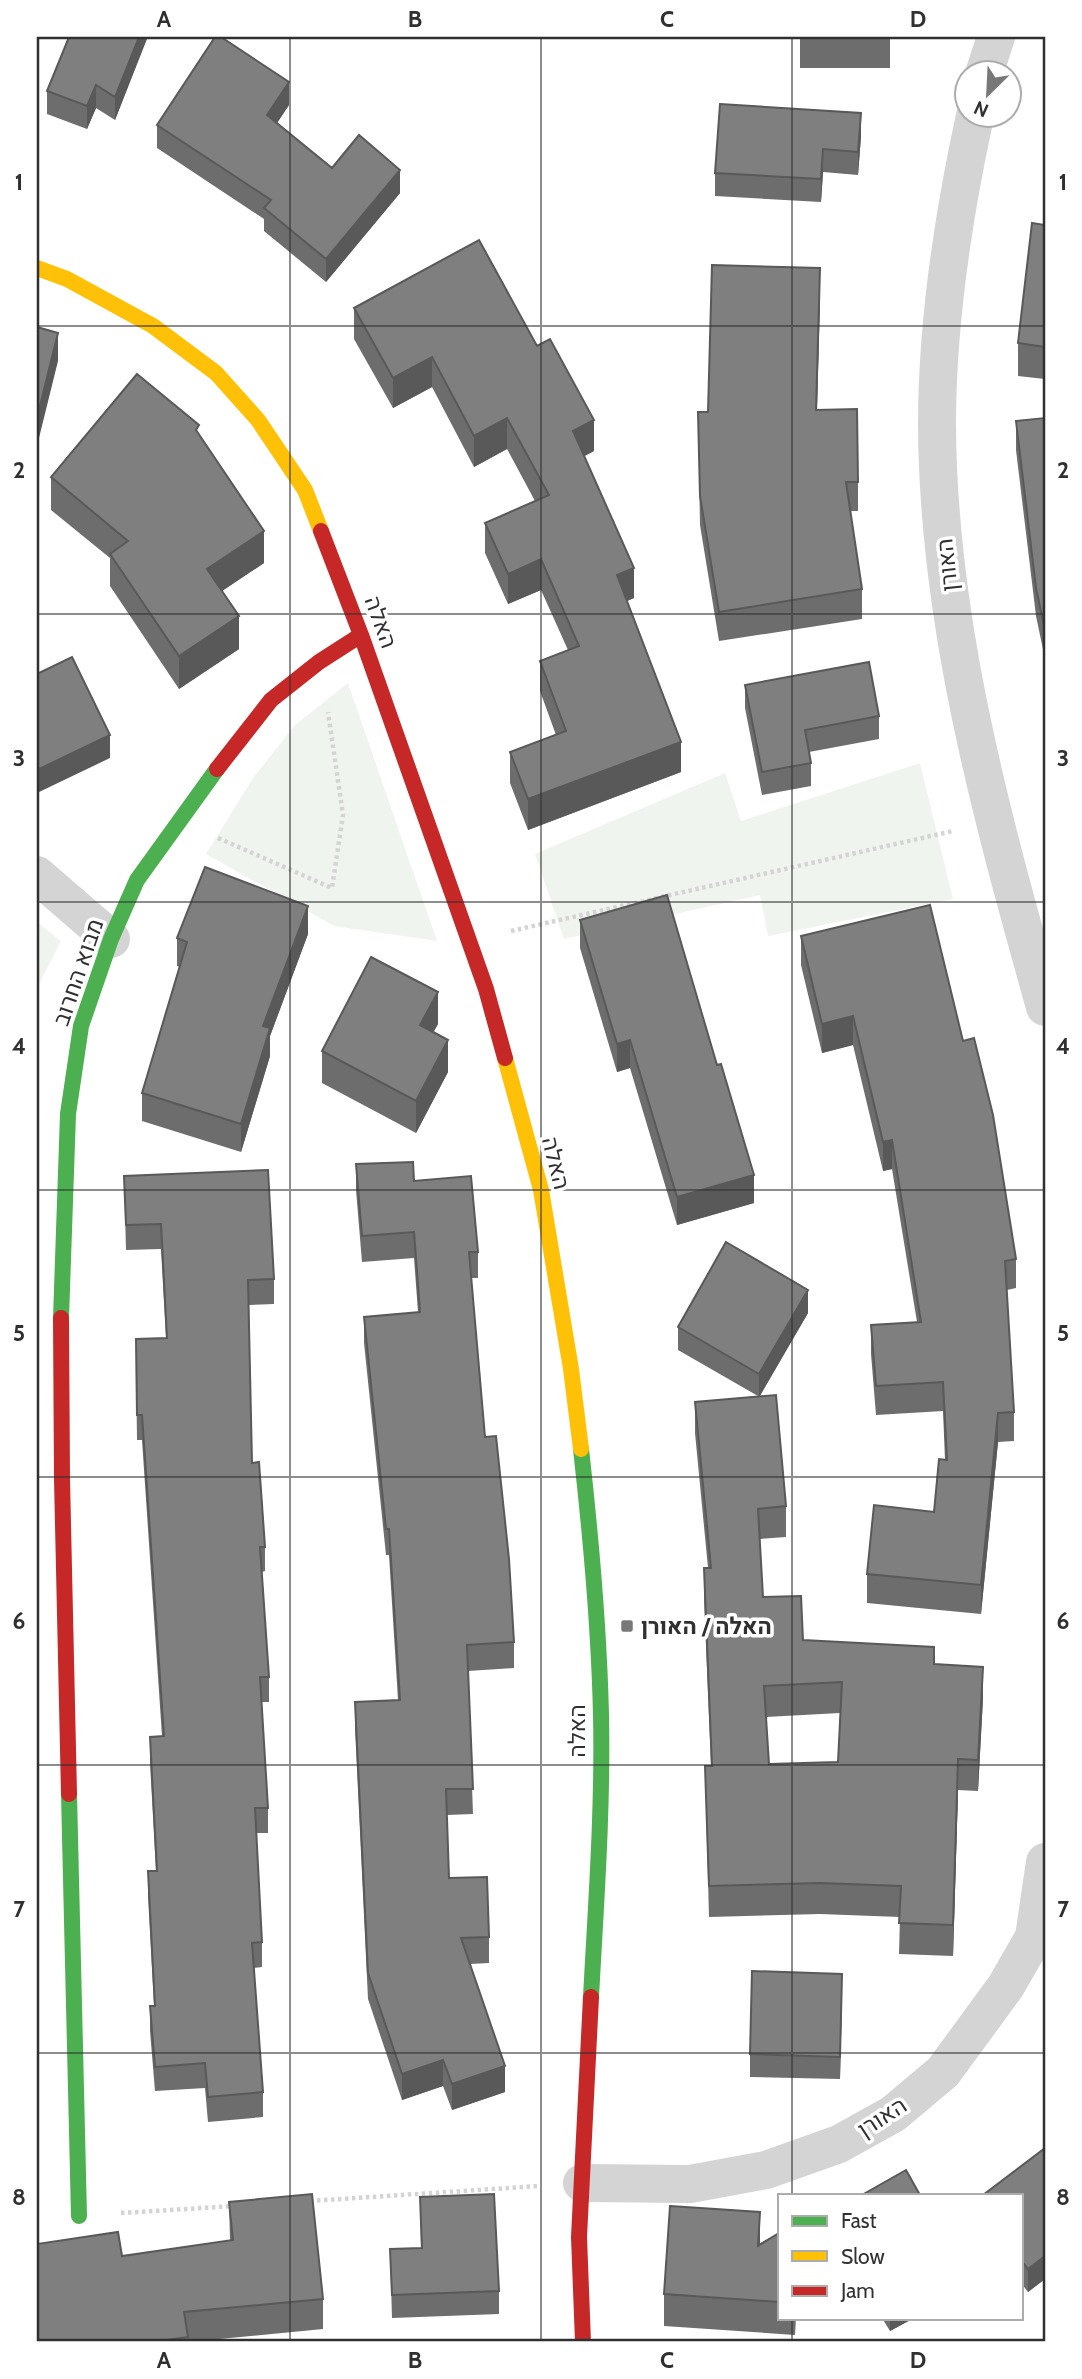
<svg xmlns="http://www.w3.org/2000/svg" width="1082" height="2379" font-family="Cabin,Heebo,sans-serif">
	<style>
		.green { fill: #f0f4ee }
		.lines { fill: none; stroke-linecap: round; stroke-linejoin: round }
		.path { stroke: #d4d4d4; stroke-width: 4.5; stroke-dasharray: 3.5 3.5; stroke-linecap: butt }
		.street { stroke: #d4d4d4; stroke-width: 38 }
		.fast { stroke: #4caf50; stroke-width: 16 }
		.slow { stroke: #ffc107; stroke-width: 16 }
		.jam { stroke: #c62828; stroke-width: 16 }
		.wall { fill: #6d6d6d; fill-rule: evenodd }
		.shaded-wall { fill: #595959 }
		.building { fill: #7f7f7f; stroke: #595959; stroke-width: 2; fill-rule: evenodd }
		.grid { fill: none; stroke: #303030; stroke-width: 2; stroke-opacity: 0.55 }
		.poi-dot { fill: #787878; stroke: #fff; stroke-width: 2.5 }
		.labels { text-anchor: middle; dominant-baseline: central; stroke-width: 7; stroke-linejoin: round; paint-order: stroke }
		.street-label { font-size: 23px; fill: #303030; stroke: #fff }
		.poi-label { font-size: 23px; font-weight: bold; fill: #303030; stroke: #fff; text-anchor: start }
		.neatline { fill: none; stroke: #303030; stroke-width: 2.5 }
		.grid-label { font-size: 23px; text-anchor: middle; font-weight: bold; fill: #303030 }
	</style>
	<rect width="100%" height="100%" fill="#fff"/>
	<path class="green" d="M 348,683 L 437,941 L 334,926 L 206,854 L 253,778 L 295,725 Z
		M 920,763 L 953,899 L 768,936 L 760,895 L 564,939 L 535,854 L 725,773 L 741,821 Z
		M 37,922 L 61,941 L 39,984 L 37,984 Z"/>
	<g class="lines">
		<path class="path" d="M 218,838 L 332,888 L 343,815 L 328,712
			M 511,931 L 953,831
			M 310,2201 L 539,2186
			M 121,2213 L 235,2206"/>
		<path class="street" d="M 984,74 L 996,37
			M 975,116 C 953,217 937,321 937,425 C 938,625 992,817 1045,1007
			M 37,875 L 111,939
			M 582,2183 L 690,2184 L 766,2170 L 839,2144 L 893,2114 L 943,2072 L 1006,1986 L 1034,1937 L 1045,1862"/>
		<path class="fast" d="M 61,1318 L 68,1114 L 81,1026 L 111,939 L 137,880 L 217,769
			M 581,1449 C 591,1538 599,1626 601,1715 C 603,1809 596,1903 591,1997
			M 69,1794 L 79,2216"/>
		<path class="slow" d="M 37,268 L 67,279 L 153,326 L 216,373 L 258,420 L 305,490 L 321,531
			M 505,1058 L 541,1190 L 571,1369 L 581,1449"/>
		<path class="jam" d="M 321,531 L 361,635 L 486,989 L 505,1058
			M 217,769 L 271,700 L 319,662 L 361,635
			M 61,1318 L 62,1479 L 69,1794
			M 583,2342 L 579,2237 L 591,1997"/>
	</g>
	<path class="wall" d="M 147,37 L 115,120 L 96,108 L 87,129 L 47,114 L 47,91 Z
		M 725,37 L 890,37 L 890,68 L 800,68 L 800,37 Z
		M 289,105 L 277,123 L 332,168 L 400,193 L 326,282 L 264,231 L 264,219 L 157,148 L 157,125 Z
		M 861,136 L 858,175 L 823,172 L 821,202 L 715,196 L 715,173 Z
		M 1045,225 L 1045,379 L 1018,376 L 1018,343 Z
		M 820,298 L 817,410 L 858,482 L 858,511 L 850,511 L 862,589 L 862,619 L 719,641 L 700,525 L 698,412 L 708,412 Z
		M 354,308 L 594,451 L 584,456 L 634,598 L 627,601 L 681,772 L 528,830 L 510,783 L 510,752 L 556,735 L 540,691 L 540,661 L 568,650 L 541,590 L 508,604 L 485,553 L 485,523 L 535,501 L 507,449 L 474,467 L 432,387 L 393,408 L 354,339 Z
		M 1045,418 L 1045,659 L 1036,616 L 1016,450 L 1016,421 Z
		M 199,435 L 264,563 L 222,591 L 239,649 L 179,689 L 110,586 L 110,558 L 51,510 L 51,477 Z
		M 745,685 L 879,716 L 879,739 L 809,752 L 811,763 L 811,786 L 762,795 L 745,708 Z
		M 580,920 L 754,1203 L 677,1225 L 630,1068 L 617,1072 L 580,948 Z
		M 308,934 L 270,1036 L 270,1056 L 241,1152 L 142,1121 L 142,1093 L 180,967 L 177,966 L 177,938 Z
		M 801,936 L 963,1041 L 1016,1259 L 1016,1288 L 1007,1290 L 1014,1412 L 1014,1441 L 998,1442 L 981,1614 L 867,1603 L 867,1574 L 934,1512 L 945,1460 L 943,1411 L 876,1415 L 871,1354 L 871,1325 L 917,1322 L 892,1169 L 883,1171 L 853,1045 L 822,1053 L 801,965 Z
		M 438,1024 L 433,1032 L 448,1072 L 416,1133 L 322,1083 L 322,1051 Z
		M 356,1164 L 414,1181 L 478,1252 L 478,1278 L 471,1278 L 485,1437 L 514,1642 L 514,1668 L 468,1671 L 473,1814 L 447,1815 L 449,1878 L 489,1937 L 489,1963 L 470,1964 L 505,2092 L 452,2110 L 443,2086 L 402,2100 L 368,1999 L 355,1728 L 355,1702 L 398,1700 L 389,1555 L 386,1555 L 364,1343 L 364,1317 L 418,1312 L 414,1258 L 362,1262 L 356,1190 Z
		M 124,1176 L 274,1279 L 274,1304 L 249,1305 L 252,1463 L 265,1547 L 265,1571 L 262,1572 L 269,1677 L 269,1702 L 261,1702 L 268,1808 L 268,1833 L 256,1833 L 262,1942 L 262,1967 L 254,1968 L 263,2092 L 263,2117 L 208,2122 L 205,2088 L 155,2091 L 150,2031 L 150,2006 L 154,2006 L 148,1896 L 148,1871 L 156,1871 L 150,1762 L 150,1737 L 162,1736 L 142,1440 L 137,1440 L 136,1364 L 166,1338 L 161,1249 L 126,1250 Z
		M 808,1313 L 760,1396 L 786,1506 L 786,1537 L 760,1539 L 763,1597 L 803,1640 L 934,1664 L 983,1698 L 978,1791 L 958,1790 L 953,1956 L 899,1954 L 900,1917 L 820,1914 L 709,1917 L 705,1766 L 711,1766 L 704,1599 L 704,1568 L 708,1568 L 695,1433 L 695,1402 L 758,1396 L 678,1350 L 678,1327 ZM 840,1713 L 838,1762 L 769,1764 L 766,1717 Z
		M 842,1997 L 840,2079 L 750,2077 L 750,2054 Z
		M 1045,2148 L 1045,2279 L 1028,2292 L 1021,2283 L 1021,2195 Z
		M 420,2197 L 499,2291 L 499,2314 L 392,2318 L 390,2249 L 421,2248 Z
		M 229,2202 L 323,2299 L 323,2329 L 188,2342 L 37,2342 L 122,2256 L 230,2240 Z
		M 779,2233 L 779,2318 L 796,2318 L 795,2335 L 664,2326 L 664,2294 Z
		M 882,2318 L 914,2318 L 890,2331 Z"/>
	<path class="shaded-wall" d="M 139,37 L 147,37 L 147,39 L 115,120 L 115,97 Z
		M 289,82 L 289,105 L 267,138 L 267,115 Z
		M 96,85 L 96,108 L 87,129 L 87,106 Z
		M 861,113 L 861,136 L 858,175 L 858,152 Z
		M 823,149 L 823,172 L 821,202 L 821,179 Z
		M 400,170 L 400,193 L 326,282 L 326,259 Z
		M 820,268 L 820,298 L 816,440 L 816,410 Z
		M 58,333 L 58,361 L 37,446 L 37,418 Z
		M 432,357 L 432,387 L 393,408 L 393,378 Z
		M 507,418 L 507,449 L 474,467 L 474,436 Z
		M 594,420 L 594,451 L 573,462 L 573,431 Z
		M 264,531 L 264,563 L 207,601 L 207,569 Z
		M 541,559 L 541,590 L 508,604 L 508,574 Z
		M 634,568 L 634,598 L 617,605 L 617,575 Z
		M 239,616 L 239,649 L 179,689 L 179,656 Z
		M 110,735 L 110,758 L 37,793 L 37,770 Z
		M 681,742 L 681,772 L 528,830 L 528,799 Z
		M 308,906 L 308,934 L 270,1036 L 270,1056 L 241,1152 L 241,1124 L 263,1026 Z
		M 438,992 L 438,1024 L 420,1057 L 420,1025 Z
		M 853,1016 L 853,1045 L 822,1053 L 822,1024 Z
		M 448,1040 L 448,1072 L 416,1133 L 416,1101 Z
		M 630,1040 L 630,1068 L 617,1072 L 617,1044 Z
		M 892,1140 L 892,1169 L 883,1171 L 883,1142 Z
		M 754,1175 L 754,1203 L 677,1225 L 677,1197 Z
		M 808,1290 L 808,1313 L 759,1397 L 759,1374 Z
		M 998,1413 L 998,1442 L 981,1614 L 981,1585 Z
		M 983,1667 L 983,1698 L 978,1791 L 978,1760 Z
		M 958,1759 L 958,1790 L 953,1956 L 953,1925 Z
		M 842,1974 L 842,1997 L 840,2079 L 840,2057 Z
		M 443,2060 L 443,2086 L 402,2100 L 402,2074 Z
		M 505,2066 L 505,2092 L 452,2110 L 452,2084 Z
		M 760,2212 L 760,2245 L 758,2246 Z
		M 1045,2256 L 1045,2279 L 1028,2292 L 1028,2269 Z
		M 890,2318 L 914,2318 L 890,2331 Z"/>
	<path class="building" d="M 69,37 L 139,37 L 115,97 L 96,85 L 87,106 L 47,91 Z
		M 215,37 L 221,37 L 289,82 L 267,115 L 332,168 L 359,135 L 400,170 L 326,259 L 264,208 L 271,200 L 157,125 Z
		M 720,104 L 861,113 L 858,152 L 823,149 L 821,179 L 715,173 Z
		M 1032,223 L 1045,225 L 1045,347 L 1018,343 Z
		M 479,240 L 537,346 L 550,339 L 594,420 L 573,431 L 634,568 L 617,575 L 681,742 L 528,799 L 510,752 L 566,731 L 540,661 L 579,646 L 541,559 L 508,574 L 485,523 L 549,495 L 507,418 L 474,436 L 432,357 L 393,378 L 354,308 Z
		M 712,265 L 820,268 L 816,410 L 857,409 L 858,482 L 846,482 L 862,589 L 719,612 L 700,496 L 698,412 L 708,412 Z
		M 37,327 L 58,333 L 37,418 Z
		M 137,374 L 199,425 L 196,430 L 264,531 L 207,569 L 239,616 L 179,656 L 110,554 L 128,541 L 51,477 Z
		M 1045,418 L 1045,630 L 1036,588 L 1016,421 Z
		M 72,657 L 110,735 L 37,770 L 37,674 Z
		M 869,662 L 879,716 L 805,730 L 811,763 L 762,772 L 745,685 Z
		M 205,867 L 308,906 L 263,1026 L 270,1028 L 241,1124 L 142,1093 L 187,942 L 177,938 Z
		M 667,895 L 717,1065 L 721,1064 L 754,1175 L 677,1197 L 630,1040 L 617,1044 L 580,920 Z
		M 930,905 L 963,1041 L 974,1038 L 993,1115 L 1016,1259 L 1005,1261 L 1014,1412 L 998,1413 L 981,1585 L 867,1574 L 874,1505 L 934,1512 L 939,1459 L 947,1460 L 943,1382 L 876,1386 L 871,1325 L 921,1322 L 892,1140 L 883,1142 L 853,1016 L 822,1024 L 801,936 Z
		M 371,957 L 438,992 L 420,1025 L 448,1040 L 416,1101 L 322,1051 Z
		M 413,1162 L 414,1181 L 471,1176 L 478,1252 L 469,1252 L 485,1437 L 496,1436 L 509,1559 L 514,1642 L 467,1645 L 473,1789 L 446,1789 L 449,1878 L 487,1877 L 489,1937 L 461,1938 L 505,2066 L 452,2084 L 443,2060 L 402,2074 L 368,1973 L 355,1702 L 400,1700 L 389,1529 L 386,1529 L 364,1317 L 420,1312 L 414,1232 L 362,1236 L 356,1164 Z
		M 268,1170 L 274,1279 L 248,1280 L 252,1463 L 259,1462 L 265,1547 L 260,1547 L 269,1677 L 260,1677 L 268,1808 L 255,1808 L 262,1942 L 252,1943 L 263,2092 L 208,2097 L 205,2063 L 155,2067 L 150,2006 L 155,2006 L 148,1871 L 157,1871 L 150,1737 L 164,1736 L 142,1415 L 137,1415 L 136,1339 L 167,1338 L 161,1224 L 126,1225 L 124,1176 Z
		M 726,1242 L 808,1290 L 759,1374 L 678,1327 Z
		M 776,1395 L 786,1506 L 758,1509 L 763,1597 L 801,1596 L 803,1640 L 934,1647 L 934,1664 L 983,1667 L 978,1760 L 958,1759 L 953,1925 L 899,1923 L 901,1886 L 820,1883 L 709,1886 L 705,1766 L 712,1766 L 704,1568 L 711,1568 L 695,1402 ZM 842,1682 L 838,1762 L 769,1764 L 764,1686 Z
		M 752,1971 L 842,1974 L 840,2057 L 750,2054 Z
		M 1045,2148 L 1045,2256 L 1028,2269 L 1021,2260 L 1021,2195 L 983,2195 Z
		M 906,2170 L 920,2195 L 862,2195 Z
		M 312,2194 L 323,2299 L 184,2312 L 188,2337 L 152,2342 L 37,2342 L 37,2244 L 118,2232 L 122,2256 L 233,2240 L 229,2202 Z
		M 494,2194 L 499,2291 L 392,2295 L 390,2249 L 422,2248 L 420,2197 Z
		M 670,2206 L 760,2212 L 758,2246 L 779,2233 L 779,2302 L 664,2294 Z"/>
	<path class="grid" d="M 290,37 L 290,2342M 541,37 L 541,2342M 792,37 L 792,2195M 37,326 L 1045,326M 37,614 L 1045,614M 37,902 L 1045,902M 37,1190 L 1045,1190M 37,1477 L 1045,1477M 37,1765 L 1045,1765M 37,2053 L 1045,2053M 792,2318 L 792,2342"/>
	<rect class="poi-dot" x="620" y="1619" width="14" height="14" rx="3.5"/>
	<g class="labels">
		<g class="street-label">
			<text transform="translate(947 565) rotate(-96)">האורן</text>
			<text transform="translate(381 622) rotate(70)">האלה</text>
			<text transform="translate(78 972) rotate(-71)">מבוא החרוב</text>
			<text transform="translate(556 1163) rotate(76)">האלה</text>
			<text transform="translate(577 1731) rotate(-90)">האלה</text>
			<text transform="translate(882 2117) rotate(-33)">האורן</text>
		</g>
		<g class="poi-label">
			<text x="641" y="1626">האלה / האורן</text>
		</g>
	</g>
	<rect width="1082" height="2379" fill="none" stroke="#ffffff" stroke-width="77"/>
	<rect x="778" y="2194" width="245" height="126" fill="#ffffff" stroke="#acacac" stroke-width="2"/>
	<rect x="792" y="2216" width="35" height="10" fill="#4caf50" stroke="#acacac" stroke-width="2"/>
	<text x="841" y="2228" font-size="21" fill="#303030">Fast</text>
	<rect x="792" y="2251" width="35" height="10" fill="#ffc107" stroke="#acacac" stroke-width="2"/>
	<text x="841" y="2264" font-size="21" fill="#303030">Slow</text>
	<rect x="792" y="2286" width="35" height="10" fill="#c62828" stroke="#acacac" stroke-width="2"/>
	<text x="841" y="2298" font-size="21" fill="#303030">Jam</text>
	<g transform="translate(988 94) rotate(204)"><circle r="33" fill="#ffffff" stroke="#acacac" stroke-width="2"/>
	<path d="M0-5L12 26L0 18L-12 26Z" fill="#787878"/>
	<text y="-10" font-size="19" font-weight="bold" text-anchor="middle" fill="#303030">N</text>
	</g>
	<rect x="38" y="38" width="1006" height="2302" class="neatline"/>
	<g class="grid-label">
		<text x="164" y="27">A</text>
		<text x="415" y="27">B</text>
		<text x="667" y="27">C</text>
		<text x="918" y="27">D</text>
		<text x="19" y="190">1</text>
		<text x="1063" y="190">1</text>
		<text x="19" y="478">2</text>
		<text x="1063" y="478">2</text>
		<text x="19" y="766">3</text>
		<text x="1063" y="766">3</text>
		<text x="19" y="1054">4</text>
		<text x="1063" y="1054">4</text>
		<text x="19" y="1341">5</text>
		<text x="1063" y="1341">5</text>
		<text x="19" y="1629">6</text>
		<text x="1063" y="1629">6</text>
		<text x="19" y="1917">7</text>
		<text x="1063" y="1917">7</text>
		<text x="19" y="2205">8</text>
		<text x="1063" y="2205">8</text>
		<text x="164" y="2368">A</text>
		<text x="415" y="2368">B</text>
		<text x="667" y="2368">C</text>
		<text x="918" y="2368">D</text>
	</g>
</svg>
